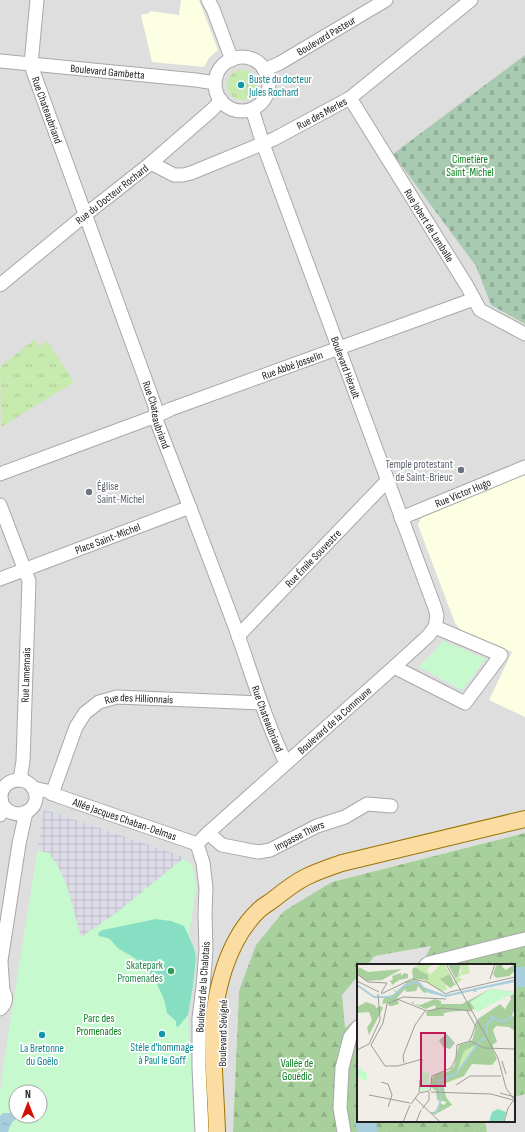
<svg xmlns="http://www.w3.org/2000/svg" width="525" height="1132" font-family="'Sofia Sans Condensed',sans-serif">
	<style>
		.residential { fill: #dfdede; fill-rule: evenodd }
		.education { fill: #fdffe2 }
		.grass { fill: url(#grass-tufts) }
		.forest { fill: url(#forest-firs) }
		.cemetery { fill: url(#cemetery-stones) }
		.park { fill: #c6f9ce; fill-rule: evenodd }
		.pitch { fill: #86dfc3 }
		.parking { fill: #e1e1e1 }
		.plaza { fill: url(#plaza-grid) }
		.water { fill: url(#water-ripples) }
		.lines { fill: none; stroke-linecap: round; stroke-linejoin: round }
		.river { stroke: #a8cede; stroke-width: 20 }
		.minor-casing { stroke: #a8a8a8; stroke-width: 15 }
		.major-casing { stroke: #9c7501; stroke-width: 18 }
		.minor { stroke: #fff; stroke-width: 13 }
		.major { stroke: #fbdca2; stroke-width: 16 }
		.culture-dot { fill: #0f9aa8; stroke: #fff; stroke-width: 1.5 }
		.worship-dot { fill: #6b7280; stroke: #fff; stroke-width: 1.5 }
		.leisure-dot { fill: #2e9e5b; stroke: #fff; stroke-width: 1.5 }
		.labels { text-anchor: middle; dominant-baseline: central; stroke-width: 3.5; stroke-linejoin: round; paint-order: stroke }
		.street-label { font-size: 11px; fill: #212121; stroke: #fff }
		.culture-label { font-size: 11px; fill: #0d838f; stroke: #fff }
		.park-label { font-size: 11px; fill: #0c811f; stroke: #fff }
		.worship-label { font-size: 11px; fill: #5b616d; stroke: #fff; text-anchor: end }
		.leisure-label { font-size: 11px; fill: #27864d; stroke: #fff; text-anchor: end }
		.inset-river { fill: none; stroke: #a8cede; stroke-width: 2 }
		.inset-road { fill: none; stroke: #9e9c98; stroke-width: 1 }
		.view { fill: #c2185b; fill-opacity: 0.15; stroke: #c2185b; stroke-width: 2 }
		.inset-edge { fill: none; stroke: #212121; stroke-width: 2 }
	</style>
	<defs>
		<pattern id="grass-tufts" width="24" height="20" patternUnits="userSpaceOnUse"><rect width="24" height="20" fill="#c7eaae"/><path d="M3 7l-1-3M5 7V3M7 7l1-3M15 17l-1-3M17 17v-4M19 17l1-3" fill="none" stroke="#abc895"/></pattern>
		<pattern id="forest-firs" width="22" height="20" patternUnits="userSpaceOnUse"><rect width="22" height="20" fill="#a8d09c"/><path d="M5 1l3.5 6h-7zM16 11l3.5 6h-7z" fill="#90b286"/></pattern>
		<pattern id="cemetery-stones" width="16" height="16" patternUnits="userSpaceOnUse"><rect width="16" height="16" fill="#a8cab0"/><path d="M2 7V4a2 2 0 0 1 4 0v3zM10 15v-3a2 2 0 0 1 4 0v3z" fill="#90ad97"/></pattern>
		<pattern id="plaza-grid" width="8" height="8" patternUnits="userSpaceOnUse"><rect width="8" height="8" fill="#dcdbe7"/><path d="M0 4h8M4 0v8" fill="none" stroke="#bcbcc6"/></pattern>
		<pattern id="water-ripples" width="26" height="14" patternUnits="userSpaceOnUse"><rect width="26" height="14" fill="#a8cede"/><path d="M2 4q2-2 4 0t4 0M15 11q2-2 4 0t4 0" fill="none" stroke="#90b1be"/></pattern>
	</defs>
	<rect width="100%" height="100%" fill="#f1eee7"/>
	<path class="residential" d="M 0,0 L 525,0 L 525,833 L 332,882 L 239,991 L 233,1132 L 0,1132 ZM 16,1092 L 40,1092 L 40,1116 L 16,1116 Z
		M 525,1094 L 525,1132 L 487,1132 L 485,1121 L 514,1121 L 514,1097 Z"/>
	<path class="education" d="M 181,0 L 199,0 L 218,50 L 209,58 L 204,67 L 152,62 L 141,15 L 149,13 L 150,11 L 179,15 Z
		M 525,475 L 525,717 L 489,700 L 512,652 L 461,630 L 455,623 L 418,525 L 421,518 Z"/>
	<path class="grass" d="M227 85a15 15 0 1 1 30 0a15 15 0 1 1-30 0Z
		M 35,339 L 40,347 L 47,341 L 74,382 L 1,427 L 0,367 Z"/>
	<path class="forest" d="M 525,833 L 525,1094 L 514,1097 L 514,965 L 358,965 L 358,1121 L 485,1121 L 487,1132 L 233,1132 L 239,991 L 256,945 L 284,911 L 332,882 Z"/>
	<path class="cemetery" d="M 525,55 L 525,324 L 491,305 L 476,266 L 393,154 Z"/>
	<path class="park" d="M 443,641 L 486,659 L 462,690 L 419,667 Z
		M 44,809 L 185,857 L 182,859 L 192,864 L 194,873 L 196,889 L 189,935 L 194,948 L 196,957 L 193,986 L 188,1015 L 191,1059 L 194,1132 L 0,1132 L 0,1091 L 6,1048 ZM 16,1092 L 40,1092 L 40,1116 L 16,1116 Z"/>
	<path class="pitch" d="M 156,919 L 171,921 L 184,926 L 194,948 L 196,957 L 193,986 L 188,1015 L 178,1027 L 176,1026 L 176,1021 L 167,1013 C 165,996 154,976 142,964 C 135,957 127,954 119,949 C 115,946 112,940 108,938 C 105,937 102,937 99,936 L 98,935 L 99,932 L 103,930 Z"/>
	<path class="parking" d="M 0,537 L 8,557 L 8,566 L 0,569 Z
		M 431,946 L 424,960 L 417,965 L 367,965 L 375,956 Z
		M 358,976 L 358,1018 L 345,1028 L 342,995 Z"/>
	<path class="plaza" d="M 44,809 L 49,811 L 185,857 L 116,913 L 81,937 L 67,886 L 59,868 L 49,853 L 37,850 Z"/>
	<path class="water" d="M 3,1113 L 16,1113 L 16,1116 L 35,1116 L 36,1117 L 35,1119 C 21,1119 13,1114 8,1132 L 0,1132 L 0,1116 Z"/>
	<g class="lines">
		<path class="river" d="M 514,977 L 525,977
			M 365,1121 L 368,1132"/>
		<g class="minor-casing">
			<g id="minor">
				<path id="s1" d="M 37,0 L 31,64 L 33,71 L 155,406 L 156,416 L 157,422 C 184,493 212,564 238,635 C 253,678 266,722 286,763"/>
				<path d="M 208,0 L 213,9 L 232,60"/>
				<circle cx="242" cy="84" r="27"/>
				<path id="s2" d="M 0,61 L 196,80 L 215,83"/>
				<path id="s3" d="M 264,70 L 280,63 L 386,0"/>
				<path id="s4" d="M 350,98 L 467,286 L 480,310 L 525,334"/>
				<path id="s5" d="M 252,109 L 263,144 L 435,608 L 437,616 L 435,627"/>
				<path id="s6" d="M 151,163 L 174,175 L 183,175 L 191,173 L 274,139 L 350,98 L 471,0"/>
				<path id="s7" d="M 0,285 L 85,215 L 151,163 L 213,109 L 221,100"/>
				<path id="s8" d="M 0,474 L 156,416 L 171,409 L 474,299"/>
				<path d="M 0,505 L 29,581 L 23,761 L 20,780"/>
				<path id="s9" d="M 401,518 L 525,467"/>
				<path id="s10" d="M 0,579 L 190,507"/>
				<path id="s11" d="M 238,636 L 387,481"/>
				<path d="M 394,667 L 465,703 L 501,655 L 435,627"/>
				<path id="s12" d="M 33,788 L 47,791 L 58,796 L 197,844"/>
				<path id="s13" d="M 52,794 L 76,727 L 85,713 L 99,702 L 117,697 L 261,703"/>
				<path d="M 0,815 C 1,811 2,807 2,803 C 2,801 1,799 1,797 C 1,787 9,780 19,780 C 25,780 31,784 34,789 C 44,809 15,825 2,804"/>
				<path id="s14" d="M 208,833 L 222,845 L 258,852 L 270,850 L 317,826 L 345,817 L 367,804 L 391,806"/>
				<path id="s15" d="M 197,844 L 208,833 L 394,667 L 428,636 L 435,627"/>
				<path d="M 197,844 L 203,863 L 206,888 L 205,913 L 206,950 L 203,987 L 199,1018 L 199,1067 L 202,1132"/>
				<path d="M 1,963 L 3,991"/>
				<path d="M 426,965 L 429,963 L 525,939"/>
				<path d="M 0,967 L 19,844 L 26,812"/>
				<path d="M 0,989 C 8,995 7,1003 0,1009"/>
				<path d="M 344,1132 L 340,1108 L 342,1068 L 350,1037 L 358,1027"/>
			</g>
		</g>
		<g class="major-casing">
			<path id="major" d="M 217,1132 C 216,1100 213,1067 213,1035 C 214,993 227,940 259,910 C 263,906 269,903 274,899 C 284,891 294,883 306,877 C 318,871 330,867 342,863 L 525,819"/>
		</g>
		<use href="#minor" class="minor"/>
		<use href="#major" class="major"/>
	</g>
	<g class="culture-dot">
		<circle cx="241" cy="85" r="4"/>
		<circle cx="162" cy="1034" r="4"/>
		<circle cx="42" cy="1035" r="4"/>
	</g>
	<g class="worship-dot">
		<circle cx="461" cy="470" r="4"/>
		<circle cx="89" cy="492" r="4"/>
	</g>
	<circle class="leisure-dot" cx="171" cy="971" r="4"/>
	<g class="labels">
		<g class="street-label">
			<text stroke="none"><textPath href="#s3" startOffset="71">Boulevard Pasteur</textPath></text>
			<text stroke="none"><textPath href="#s2" startOffset="108">Boulevard Gambetta</textPath></text>
			<text stroke="none"><textPath href="#s1" startOffset="113">Rue Chateaubriand</textPath></text>
			<text stroke="none"><textPath href="#s6" startOffset="187">Rue des Merles</textPath></text>
			<text stroke="none"><textPath href="#s7" startOffset="144">Rue du Docteur Rochard</textPath></text>
			<text stroke="none"><textPath href="#s4" startOffset="150">Rue Jobert de Lamballe</textPath></text>
			<text stroke="none"><textPath href="#s8" startOffset="312">Rue Abbé Josselin</textPath></text>
			<text stroke="none"><textPath href="#s5" startOffset="275">Boulevard Hérault</textPath></text>
			<text stroke="none"><textPath href="#s1" startOffset="437">Rue Chateaubriand</textPath></text>
			<text stroke="none"><textPath href="#s9" startOffset="67">Rue Victor Hugo</textPath></text>
			<text stroke="none"><textPath href="#s10" startOffset="115">Place Saint-Michel</textPath></text>
			<text stroke="none"><textPath href="#s11" startOffset="108">Rue Émile Souvestre</textPath></text>
			<text transform="translate(26 675) rotate(-88)">Rue Lamennais</text>
			<text stroke="none"><textPath href="#s13" startOffset="146">Rue des Hillionnais</textPath></text>
			<text stroke="none"><textPath href="#s1" startOffset="761">Rue Chateaubriand</textPath></text>
			<text stroke="none"><textPath href="#s15" startOffset="185">Boulevard de la Commune</textPath></text>
			<text stroke="none"><textPath href="#s12" startOffset="97">Allée Jacques Chaban-Delmas</textPath></text>
			<text stroke="none"><textPath href="#s14" startOffset="100">Impasse Thiers</textPath></text>
			<text transform="translate(203 987) rotate(-86)">Boulevard de la Chalotais</text>
			<text transform="translate(223 1033) rotate(-89)">Boulevard Sévigné</text>
		</g>
		<g class="culture-label">
			<text x="249" y="79" text-anchor="start">Buste du docteur<tspan x="249" dy="13">Jules Rochard</tspan></text>
			<text x="162" y="1047">Stèle d'hommage<tspan x="162" dy="13">à Paul le Goff</tspan></text>
			<text x="42" y="1048">La Bretonne<tspan x="42" dy="13">du Goëlo</tspan></text>
		</g>
		<g class="park-label">
			<text x="470" y="159">Cimetière<tspan x="470" dy="13">Saint-Michel</tspan></text>
			<text x="99" y="1018">Parc des<tspan x="99" dy="13">Promenades</tspan></text>
			<text x="297" y="1063">Vallée de<tspan x="297" dy="13">Gouédic</tspan></text>
		</g>
		<g class="worship-label">
			<text x="453" y="464">Temple protestant<tspan x="453" dy="13">de Saint-Brieuc</tspan></text>
			<text x="97" y="486" text-anchor="start">Église<tspan x="97" dy="13">Saint-Michel</tspan></text>
		</g>
		<g class="leisure-label">
			<text x="163" y="965">Skatepark<tspan x="163" dy="13">Promenades</tspan></text>
		</g>
	</g>
	<g transform="translate(357 964)">
		<rect width="158" height="158" fill="#f1eee7"/>
		<path d="M 61,0 L 76,0 L 69,7 L 74,10 L 84,0 L 87,0 L 93,10 L 87,15 L 90,26 L 84,27 L 67,17 L 73,14 L 63,8 L 59,3 ZM 104,0 L 111,0 L 113,9 L 104,11 L 102,14 L 106,15 L 98,21 L 98,14 L 104,8 ZM 119,81 L 105,103 L 99,107 L 107,87 Z" fill="#c7eaae"/>
		<path d="M 91,0 L 104,0 L 101,12 L 98,14 ZM 140,0 L 146,0 L 145,3 L 149,6 L 158,0 L 158,7 L 152,12 L 139,14 L 136,10 ZM 2,3 L 11,8 L 45,5 L 25,16 L 10,17 L 0,10 ZM 59,3 L 63,7 L 71,11 L 72,16 L 56,15 L 55,5 ZM 44,9 L 44,12 L 47,9 L 51,10 L 51,14 L 42,16 L 35,21 L 34,18 L 32,18 L 36,15 L 35,12 ZM 93,10 L 98,21 L 93,24 L 83,15 ZM 55,16 L 61,17 L 71,28 L 67,29 L 61,22 L 59,27 L 49,28 L 48,25 L 40,34 L 42,40 L 35,42 L 32,42 L 32,39 L 25,40 L 27,33 L 39,30 L 36,25 L 40,28 L 49,21 L 48,18 ZM 133,25 L 158,28 L 114,46 L 91,48 L 86,50 L 87,52 L 70,52 L 69,48 L 79,44 L 78,41 L 69,45 L 54,39 L 56,37 L 57,40 L 63,41 L 78,35 L 84,37 L 84,40 L 105,40 ZM 158,29 L 158,45 L 155,51 L 158,54 L 158,67 L 152,63 L 139,62 L 136,66 L 140,78 L 136,80 L 136,86 L 140,95 L 135,101 L 115,100 L 107,112 L 86,120 L 89,133 L 95,141 L 77,151 L 73,148 L 78,148 L 83,139 L 87,141 L 90,138 L 80,136 L 79,127 L 74,123 L 75,115 L 79,110 L 92,107 L 97,102 L 102,81 L 115,77 L 121,55 L 143,40 L 148,45 L 154,35 L 153,32 ZM 119,81 L 105,103 L 100,107 L 107,87 ZM 9,38 L 18,41 L 19,44 L 24,42 L 26,44 L 12,71 L 10,64 L 15,56 L 12,48 L 0,49 L 0,43 Z" fill="#a8d09c" fill-rule="evenodd"/>
		<path d="M 90,70 L 98,79 L 93,85 L 86,83 L 82,76 Z" fill="#a8cab0"/>
		<path d="M 133,25 L 158,28 L 120,48 L 113,38 ZM 4,103 L 4,107 L 10,108 L 10,117 L 0,113 L 0,107 ZM 66,106 L 72,109 L 72,125 L 62,128 Z" fill="#c6f9ce"/>
		<path d="M 141,145 L 149,148 L 146,158 L 132,158 L 135,148 Z" fill="#86dfc3"/>
		<path d="M 158,15 L 158,18 L 119,26 L 120,28 L 115,27 L 89,33 L 72,29 L 64,22 L 88,31 Z" fill="#a8cede"/>
		<path class="inset-river" d="M 0,21 L 17,33 L 35,33 L 48,21 L 56,19 L 62,19 L 66,23M 130,70 L 130,60 L 135,56 L 134,53 L 145,58 L 155,53M 76,149 L 80,148 L 84,135 L 82,117 L 99,110 L 123,77 L 129,73"/>
		<path class="inset-road" d="M 89,0 L 141,94 L 149,124 L 158,137M 0,10 L 11,18 L 30,19 L 24,29M 133,15 L 138,0M 0,17 L 22,28M 93,28 L 158,13M 24,30 L 55,15 L 70,18 L 89,30 L 93,28M 40,35 L 70,47 L 85,44 L 115,47M 110,47 L 119,63M 114,74 L 120,57M 113,77 L 127,84 L 158,85M 12,80 L 23,56 L 21,30M 14,81 L 26,59 L 30,40 L 46,33 L 89,35M 14,81 L 28,102 L 41,102 L 65,95 L 64,105M 0,86 L 12,80M 145,97 L 149,110M 47,99 L 46,92 L 58,61 L 68,47M 24,118 L 31,120 L 35,131M 99,121 L 113,112 L 144,112M 73,127 L 75,112 L 94,104 L 99,94 L 100,81 L 113,77 L 113,74M 62,128 L 63,116M 74,128 L 134,130 L 156,136M 143,129 L 158,133M 12,131 L 53,139M 58,134 L 83,158M 54,140 L 62,129 L 72,127M 31,143 L 35,131M 65,145 L 72,136 L 72,128M 46,158 L 53,141M 59,158 L 64,146M 147,158 L 151,144 L 157,136"/>
		<path class="view" d="M 64,69 L 88,69 L 88,122 L 64,122 Z"/>
		<rect width="158" height="158" class="inset-edge"/>
	</g>
	<g transform="translate(28 1104)"><circle r="19" fill="#ffffff" stroke="#a6a6a6"/>
	<path d="M0-3L7 15L0 10L-7 15Z" fill="#d01101"/>
	<text y="-6" font-size="11" font-weight="bold" text-anchor="middle" fill="#212121">N</text>
	</g>
</svg>
